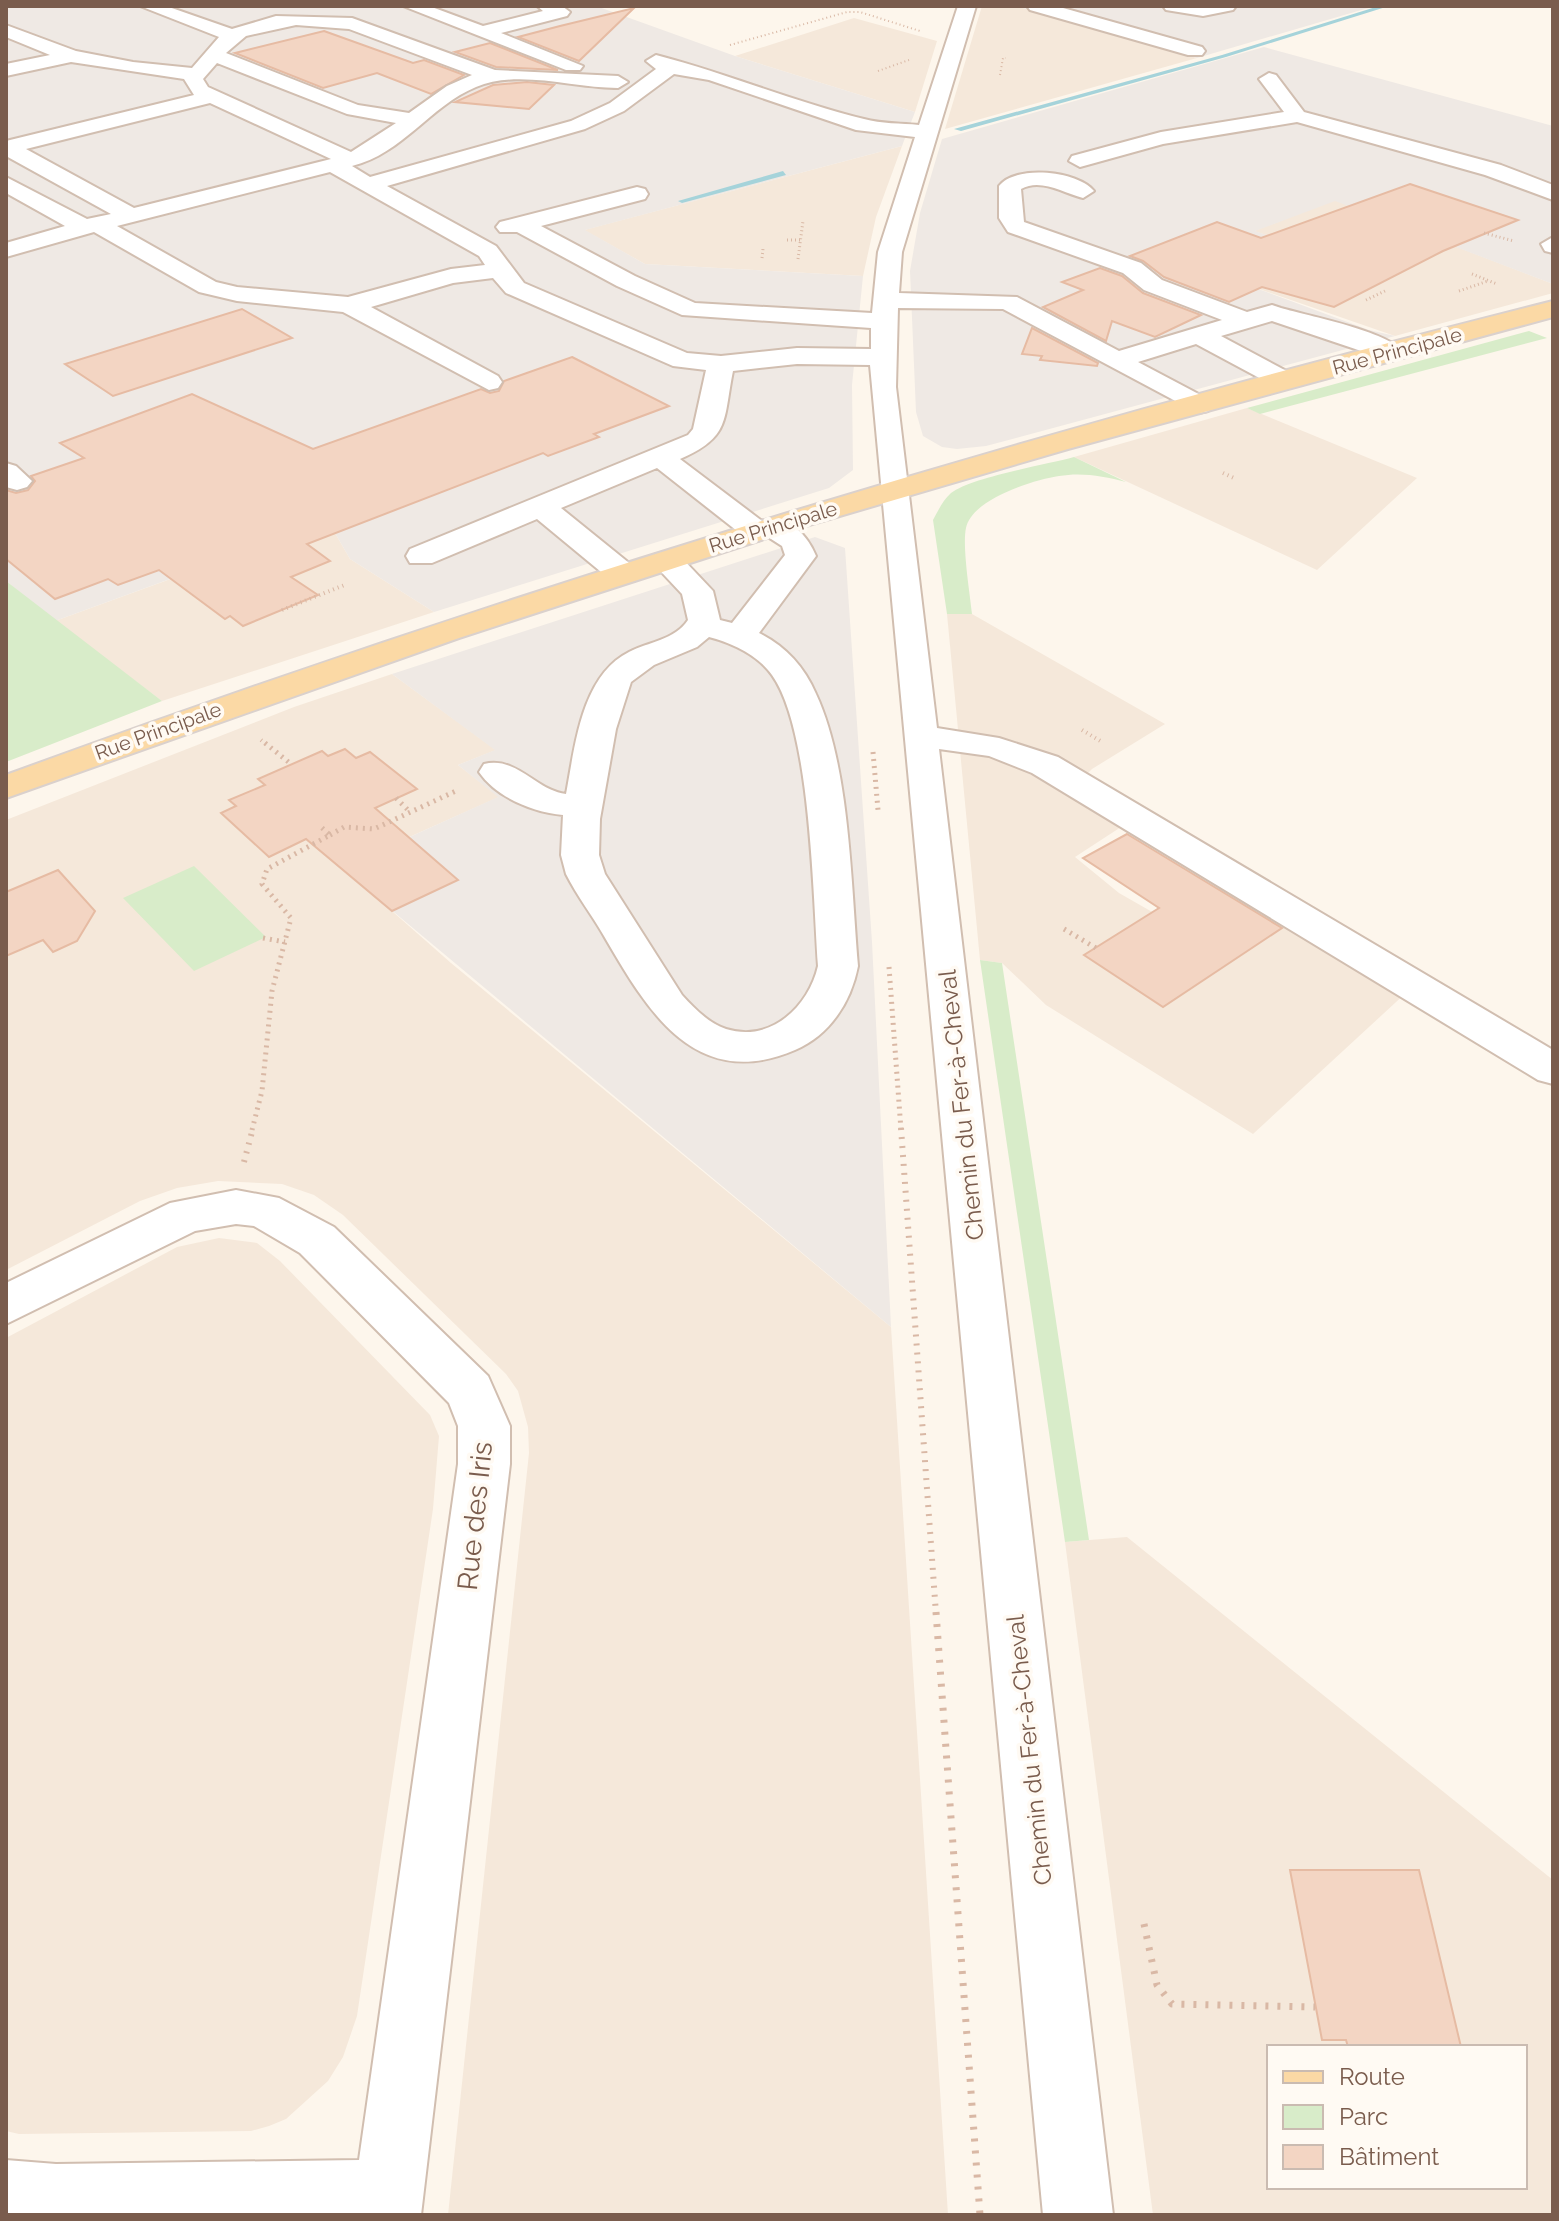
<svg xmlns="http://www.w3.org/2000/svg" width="1559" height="2221" font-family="Raleway,sans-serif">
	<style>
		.residential { fill: #f5e8da; fill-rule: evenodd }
		.industrial { fill: #efe9e4 }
		.green { fill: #d8ecc9 }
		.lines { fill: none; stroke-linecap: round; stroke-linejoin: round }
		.stream { fill: #a5d3da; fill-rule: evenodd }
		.building { fill: #f3d5c3; stroke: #e6bba3; stroke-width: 2 }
		.minor-casing { stroke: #d1beb0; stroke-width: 4 }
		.major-casing { stroke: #dad1cd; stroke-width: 4 }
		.path-far5 { stroke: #d9b8a5; stroke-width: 2; stroke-dasharray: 1 3; stroke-linecap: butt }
		.path-far4 { stroke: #d9b8a5; stroke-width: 3; stroke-dasharray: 1 3; stroke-linecap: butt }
		.path-far3 { stroke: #d9b8a5; stroke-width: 4; stroke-dasharray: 1 4; stroke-linecap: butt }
		.path-far2 { stroke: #d9b8a5; stroke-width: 5; stroke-dasharray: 2 5; stroke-linecap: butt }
		.path-far1 { stroke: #d9b8a5; stroke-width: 6; stroke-dasharray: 2 7; stroke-linecap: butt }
		.path { stroke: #d9b8a5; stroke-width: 7; stroke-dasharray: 3 9; stroke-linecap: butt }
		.minor { fill: #fff; fill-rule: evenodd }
		.major { fill: #fbd9a5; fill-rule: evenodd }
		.labels { text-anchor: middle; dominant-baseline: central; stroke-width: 7; stroke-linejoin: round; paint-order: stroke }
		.far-street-label { font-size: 20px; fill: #7a5c4d; stroke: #fffaf3 }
		.street-label { font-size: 24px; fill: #7a5c4d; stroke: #fffaf3 }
		.near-street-label { font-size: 28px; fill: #7a5c4d; stroke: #fffaf3 }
	</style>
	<rect width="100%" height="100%" fill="#fdf6ec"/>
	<path class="residential" d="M 982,6 L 1016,6 L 1197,58 L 945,129 Z
		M 854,18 L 937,41 L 915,112 L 735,56 Z
		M 902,146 L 876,217 L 863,276 L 645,264 L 584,230 Z
		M 1335,200 L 1553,284 L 1553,293 L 1395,336 L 1233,280 L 1308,249 L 1254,231 Z
		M 1247,408 L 1417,478 L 1317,570 L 1074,457 Z
		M 297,510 L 335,533 L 350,559 L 434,612 L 162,701 L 55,621 L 242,553 Z
		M 947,614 L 972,614 L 1165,724 L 1092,769 L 1069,792 L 1121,827 L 1075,857 L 1119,893 L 1168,921 L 1226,883 L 1408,991 L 1253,1134 L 1046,1005 L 1002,963 L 980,960 Z
		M 392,674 L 496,750 L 458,765 L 499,797 L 342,867 L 451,963 L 891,1327 L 948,2215 L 448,2215 L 529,1453 L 528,1427 L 518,1391 L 506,1374 L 343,1215 L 314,1195 L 282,1184 L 218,1181 L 177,1188 L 140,1201 L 6,1270 L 6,820 L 294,707 Z
		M 219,1238 L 257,1243 L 280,1261 L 430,1415 L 439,1436 L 433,1509 L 357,2016 L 343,2057 L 328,2081 L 286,2119 L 269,2126 L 251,2131 L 19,2134 L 6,2131 L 6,1338 L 177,1247 Z
		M 1127,1537 L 1553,1880 L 1553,2215 L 1153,2215 L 1065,1542 ZM 1269,2047 L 1525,2047 L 1525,2187 L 1269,2187 Z"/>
	<path class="industrial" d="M 6,6 L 596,6 L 735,56 L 915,112 L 902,146 L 585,230 L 645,264 L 863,276 L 852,385 L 853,470 L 829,488 L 434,612 L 350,559 L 335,533 L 297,510 L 244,552 L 55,621 L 6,581 Z
		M 1016,6 L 1375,6 L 1197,58 Z
		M 1264,47 L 1553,126 L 1553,284 L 1335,201 L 1255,231 L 1310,250 L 1234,280 L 1369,330 L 1395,336 L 986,446 L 957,449 L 942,447 L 923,436 L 916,412 L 910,271 L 920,213 L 942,139 Z
		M 815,537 L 845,548 L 872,942 L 891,1327 L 341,868 L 498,797 L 458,765 L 495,750 L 392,674 Z"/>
	<path class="green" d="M 1529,331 L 1547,338 L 1260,414 L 1247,408 Z
		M 1074,457 L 1126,482 C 1104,476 1081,472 1059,476 C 1033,480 972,499 966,528 C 962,546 970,594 972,614 L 947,614 L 933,520 C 938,511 943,500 951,493 C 972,477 1045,465 1074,457 Z
		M 6,581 L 162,701 L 6,762 Z
		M 194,866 L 266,937 L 194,971 L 123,898 Z
		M 980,960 L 1002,963 L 1089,1540 L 1065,1542 Z"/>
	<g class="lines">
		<path class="stream" d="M 1379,6 L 1389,6 L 1226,57 L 961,131 L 954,129 L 1222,55 Z
			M 783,171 L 786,175 L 682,203 L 678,201 Z"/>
	</g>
	<path class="building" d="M 634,8 L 579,61 L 518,37 L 560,26 Z
		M 324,31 L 413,63 L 424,60 L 464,75 L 431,94 L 377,73 L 323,88 L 235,53 Z
		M 490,43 L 558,70 L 496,67 L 455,52 Z
		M 527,82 L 554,85 L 529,109 L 455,102 L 493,85 Z
		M 1410,184 L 1518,220 L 1443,251 L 1334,307 L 1262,287 L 1229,302 L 1164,277 L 1143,261 L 1130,256 L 1217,222 L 1261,238 Z
		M 1100,268 L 1122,276 L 1143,293 L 1201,315 L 1155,337 L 1112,321 L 1106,341 L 1043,307 L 1083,290 L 1062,282 Z
		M 242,309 L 292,338 L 113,396 L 65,364 Z
		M 1032,328 L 1098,363 L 1097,366 L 1040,360 L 1042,356 L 1022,354 Z
		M 572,357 L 669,406 L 594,434 L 599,437 L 548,456 L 543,453 L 307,544 L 330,561 L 291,577 L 318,595 L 243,626 L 230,616 L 225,619 L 159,570 L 118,585 L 108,579 L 55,599 L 6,559 L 6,490 L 16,493 L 28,490 L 35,481 L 31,476 L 84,458 L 60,443 L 192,394 L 313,449 L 481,389 L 490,393 L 499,391 L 504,381 Z
		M 345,749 L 356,758 L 370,752 L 417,789 L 375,808 L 458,880 L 392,911 L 306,839 L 269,857 L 221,813 L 236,806 L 229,800 L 265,785 L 258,779 L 322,751 L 328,756 Z
		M 1127,834 L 1282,928 L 1163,1007 L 1084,955 L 1159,908 L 1083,858 Z
		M 58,870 L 95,911 L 77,941 L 53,952 L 43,940 L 6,956 L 6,892 Z
		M 1290,1870 L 1419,1870 L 1461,2047 L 1348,2047 L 1346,2040 L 1322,2040 Z"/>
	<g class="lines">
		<g class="minor-casing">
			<path id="minor" d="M 140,6 L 166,6 L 232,29 L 276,16 L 352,18 L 495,70 L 618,76 L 628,82 L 618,88 C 573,88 518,69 476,87 C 430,106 402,154 352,166 L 370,177 L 571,121 L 610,103 L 656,69 L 646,61 L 656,55 C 726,73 794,102 864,119 C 881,124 901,123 919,125 L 958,6 L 976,6 L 902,252 L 899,293 L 1017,297 L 1119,351 L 1222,320 L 1144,290 L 1123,273 L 1008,232 L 999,218 L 999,186 C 1016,164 1078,171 1094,191 L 1083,198 C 1063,193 1041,178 1021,189 L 1024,222 L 1141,263 L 1162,280 L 1247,312 L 1272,305 L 1281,308 C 1308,316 1389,331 1404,353 L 1391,361 L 1272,321 L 1221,336 L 1294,375 L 1298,381 L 1294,387 L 1276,387 L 1196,344 L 1138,362 L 1208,399 L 1212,405 L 1208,411 L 1198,413 L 1003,309 L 898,308 L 896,387 L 937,728 L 999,738 L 1058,757 L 1553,1050 L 1553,1084 L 1538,1080 L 1032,773 L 989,756 L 939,749 L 1113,2215 L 1043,2215 L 870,365 L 797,364 L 733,371 C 723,420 731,437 680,459 L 762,521 C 787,513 807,534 816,556 L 759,633 C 785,646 804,666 816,694 C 850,767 851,885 858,966 C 851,1002 830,1035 795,1050 C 695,1093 647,1010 604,936 C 592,915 577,896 566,874 L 561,855 L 563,815 C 533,812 497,798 479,772 L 484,764 C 517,756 535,790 566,794 C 575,747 581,676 629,652 C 648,642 675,640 688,620 L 682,594 L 651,561 L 656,554 L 678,554 L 713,591 L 720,620 L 732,623 L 785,555 L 782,546 L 768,537 L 757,541 L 746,538 L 657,468 L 561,508 L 634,567 L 639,574 L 634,581 L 612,581 L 537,519 L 432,563 L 410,563 L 406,556 L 410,549 L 688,435 L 693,429 L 706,370 L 673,366 L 506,293 L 493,278 L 453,283 L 371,307 L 498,376 L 502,382 L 498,388 L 489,390 L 343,312 L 237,301 L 199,292 L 94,232 L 6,257 L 6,243 L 65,226 L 6,193 L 6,177 L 87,219 L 111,214 L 6,156 L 6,141 L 194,95 L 184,79 L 71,62 L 6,76 L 6,64 L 50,55 L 6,37 L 6,25 L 76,51 L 133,62 L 192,68 L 219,37 ZM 296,25 L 349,29 L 472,75 L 447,86 L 409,113 L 358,105 L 226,53 L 246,36 ZM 217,63 L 347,114 L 396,123 L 351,152 L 208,87 L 203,79 ZM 674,74 L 709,80 L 856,130 L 915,137 L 878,252 L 872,313 L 695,303 L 635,276 L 541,226 L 645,199 L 648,194 L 645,189 L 637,187 L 500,222 L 496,227 L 500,232 L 517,232 L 617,286 L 682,315 L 871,328 L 871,349 L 797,348 L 721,356 L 687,353 L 524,283 L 496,246 L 387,186 L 585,129 L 624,111 ZM 210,103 L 331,159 L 134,208 L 26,149 ZM 330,172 L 479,256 L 485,265 L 451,269 L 348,297 L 237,287 L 216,282 L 117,226 ZM 709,637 C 732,643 758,655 772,675 C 811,729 813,897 818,966 C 809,1006 771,1043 726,1029 C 708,1023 694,1008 682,995 L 605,874 L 599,855 L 600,819 L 616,729 L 631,682 L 654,665 L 697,647 Z
				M 403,6 L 429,6 L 483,26 L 543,11 L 537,6 L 562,6 L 570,12 L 567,16 L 501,33 L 583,66 L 580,70 L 566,70 Z
				M 1027,6 L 1056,6 L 1202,47 L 1205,51 L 1202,55 L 1188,55 L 1030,10 Z
				M 1163,6 L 1236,6 L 1233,10 L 1203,16 L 1166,10 Z
				M 1269,73 L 1276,75 L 1304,112 L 1501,165 L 1553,185 L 1553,200 L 1485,175 L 1297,122 L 1163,144 L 1080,167 L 1069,161 L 1072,156 L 1161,132 L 1284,112 L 1259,79 Z
				M 1553,237 L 1553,253 L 1545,251 L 1541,244 Z
				M 6,463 L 16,466 L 32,481 L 27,487 L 17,490 L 6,487 Z
				M 236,1190 L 279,1198 L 334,1227 L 488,1376 L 510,1426 L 510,1464 L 421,2215 L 6,2215 L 6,2160 L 56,2164 L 359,2160 L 458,1464 L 458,1426 L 449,1403 L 300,1253 L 254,1226 L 236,1224 L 195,1231 L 6,1324 L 6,1283 L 170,1203 Z"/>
		</g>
		<g class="major-casing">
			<path id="major" d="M 1553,301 L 1553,317 L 1068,449 L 792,530 L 459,638 L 6,798 L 6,775 C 513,589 1029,432 1553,301 Z"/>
		</g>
		<path class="path-far5" d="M 730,45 L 847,12 L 860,12 L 920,31
			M 878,71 L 909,60
			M 1000,75 L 1003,58 L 1006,58"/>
		<path class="path-far4" d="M 1484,233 L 1514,241
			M 787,240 L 801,240
			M 762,258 L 763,249
			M 798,259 L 803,221
			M 1472,274 L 1497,284
			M 1459,291 L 1488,281
			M 1366,300 L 1385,291"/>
		<path class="path-far3" d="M 1223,473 L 1236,479
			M 282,610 L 347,584
			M 1082,730 L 1102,742
			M 261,740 L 267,745"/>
		<path class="path-far2" d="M 265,743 L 291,764
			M 873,752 L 878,810
			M 396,798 L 410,812
			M 330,835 L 344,827 L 374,829 L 458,790
			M 1064,929 L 1096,948
			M 263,938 L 285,942
			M 889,967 L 901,1130
			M 252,1130 L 262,1091 L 272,991 L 291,918 L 262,884 L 267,869 L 330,835 L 321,827"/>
		<path class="path-far1" d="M 901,1128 L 936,1614
			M 244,1162 L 253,1128"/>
		<path class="path" d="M 936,1612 L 980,2215
			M 1144,1924 L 1157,1985 L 1172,2004 L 1315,2007"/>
		<use href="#minor" class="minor"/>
		<use href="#major" class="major"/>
	</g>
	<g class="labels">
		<g class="far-street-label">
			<text transform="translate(1397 351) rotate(-15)">Rue Principale</text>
			<text transform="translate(773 527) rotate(-17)">Rue Principale</text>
			<text transform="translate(158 731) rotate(-20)">Rue Principale</text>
		</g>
		<g class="street-label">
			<text transform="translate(961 1105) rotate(-96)">Chemin du Fer-à-Cheval</text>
			<text transform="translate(1029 1750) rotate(-96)">Chemin du Fer-à-Cheval</text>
		</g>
		<g class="near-street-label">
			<text transform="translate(475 1516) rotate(-84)">Rue des Iris</text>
		</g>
	</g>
	<rect width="1559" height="2221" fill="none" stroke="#7a5c4d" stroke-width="16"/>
	<rect x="1267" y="2045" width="260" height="144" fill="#fffaf3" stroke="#cabbb1" stroke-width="2"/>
	<rect x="1283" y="2071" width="40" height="12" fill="#fbd9a5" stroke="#cabbb1" stroke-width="2"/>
	<text x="1339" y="2085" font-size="24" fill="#7a5c4d">Route</text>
	<rect x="1283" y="2105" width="40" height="24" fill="#d8ecc9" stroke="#cabbb1" stroke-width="2"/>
	<text x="1339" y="2125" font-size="24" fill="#7a5c4d">Parc</text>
	<rect x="1283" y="2145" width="40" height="24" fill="#f3d5c3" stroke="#cabbb1" stroke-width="2"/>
	<text x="1339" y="2165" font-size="24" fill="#7a5c4d">Bâtiment</text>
</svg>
